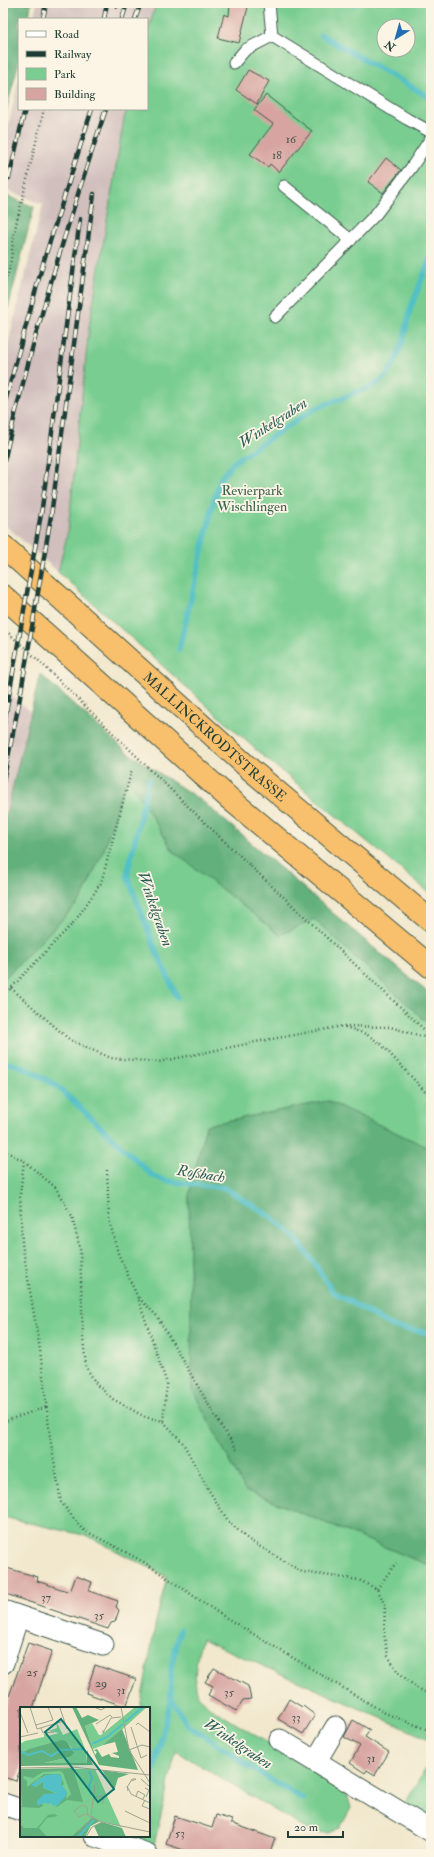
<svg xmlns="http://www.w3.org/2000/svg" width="434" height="1857" font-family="'IM FELL Double Pica',serif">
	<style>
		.industrial { fill: #d1bfbd }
		.green { fill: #79cd91; stroke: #4c8562; fill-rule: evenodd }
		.forest { fill: #62b07b; stroke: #407658 }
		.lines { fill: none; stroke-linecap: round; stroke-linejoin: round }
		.stream { stroke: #52c0c6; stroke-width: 5.5 }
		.building { fill: #d7a4a1 }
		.lane-casing { stroke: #3e574b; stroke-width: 13 }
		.street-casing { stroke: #3e574b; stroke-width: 23 }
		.highway-casing { stroke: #3e574b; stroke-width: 24 }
		.path { stroke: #3e574b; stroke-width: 2.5; stroke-dasharray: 1 3; stroke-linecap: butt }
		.lane { stroke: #fff; stroke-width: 11 }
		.street { stroke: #fff; stroke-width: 21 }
		.highway { stroke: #f8bf6c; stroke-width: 22 }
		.rail-casing { stroke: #1f3d34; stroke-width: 4.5 }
		.rail { stroke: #fcf5e5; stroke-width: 3; stroke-dasharray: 9; stroke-linecap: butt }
		.labels { text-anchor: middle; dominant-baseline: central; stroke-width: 3.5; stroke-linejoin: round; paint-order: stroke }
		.number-label { font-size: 12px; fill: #4d574f }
		.park-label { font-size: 14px; fill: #36614b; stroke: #fcf5e5 }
		.street-label { font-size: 14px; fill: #1f3d34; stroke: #fcf5e5 }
		.water-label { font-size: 15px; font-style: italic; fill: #2c5e58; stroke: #fcf5e5 }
		.inset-river { fill: none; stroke: #52c0c6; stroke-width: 2 }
		.inset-road { fill: none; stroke: #9da490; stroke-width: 1 }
		.view { fill: #0f766e; fill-opacity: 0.15; stroke: #0f766e; stroke-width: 2 }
		.inset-edge { fill: none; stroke: #1f3d34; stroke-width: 2 }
	</style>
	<rect width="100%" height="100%" fill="#fcf5e5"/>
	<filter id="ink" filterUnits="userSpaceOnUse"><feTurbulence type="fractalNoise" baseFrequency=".025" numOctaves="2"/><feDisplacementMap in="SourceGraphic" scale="8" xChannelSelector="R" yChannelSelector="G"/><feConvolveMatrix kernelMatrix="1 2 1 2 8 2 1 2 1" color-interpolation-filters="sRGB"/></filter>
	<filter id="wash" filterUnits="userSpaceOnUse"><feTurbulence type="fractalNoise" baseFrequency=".012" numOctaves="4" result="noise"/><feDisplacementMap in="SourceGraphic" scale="16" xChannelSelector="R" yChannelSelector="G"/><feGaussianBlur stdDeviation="0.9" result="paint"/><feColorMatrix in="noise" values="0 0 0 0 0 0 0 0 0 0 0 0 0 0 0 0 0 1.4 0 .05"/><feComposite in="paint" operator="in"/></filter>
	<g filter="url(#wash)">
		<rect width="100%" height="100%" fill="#f1e8cd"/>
		<path class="industrial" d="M 37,3 L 156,3 L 147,36 L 147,19 L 33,19 Z
			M 19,79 L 19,109 L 127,109 L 89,328 L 68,531 L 58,572 L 3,523 L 3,364 L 43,204 L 3,189 L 3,148 Z
			M 3,690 L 32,712 L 3,827 Z"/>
		<path class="green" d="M 156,3 L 431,3 L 431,894 L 262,755 L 58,572 L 68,531 L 89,328 L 124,119 L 127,109 L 147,109 L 147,36 ZM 384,26 L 408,26 L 408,50 L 384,50 Z
			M 127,775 L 173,851 L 280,935 L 314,919 L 431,1026 L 431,1149 L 328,1101 L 206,1125 L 189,1196 L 192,1389 L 245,1490 L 431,1566 L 431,1740 L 202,1639 C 197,1653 192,1680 198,1695 C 200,1699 206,1703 209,1707 L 346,1791 L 351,1808 L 340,1828 L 328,1833 L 311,1832 L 176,1751 L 153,1849 L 118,1836 L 149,1836 L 149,1708 L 140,1708 L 156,1621 L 167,1577 L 88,1536 L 3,1517 L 3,980 L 81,900 L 104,849 Z
			M 431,1760 L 431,1824 L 403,1807 Z"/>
		<path class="forest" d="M 10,3 L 31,3 L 29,19 L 19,19 L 19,61 L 3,123 L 3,13 Z
			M 3,194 L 34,207 L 3,328 Z
			M 40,674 L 127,752 L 202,801 L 368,943 L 431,995 L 431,1026 L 314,919 L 280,935 L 173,851 L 127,776 L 104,849 L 81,900 L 3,980 L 3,827 Z
			M 328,1101 L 431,1149 L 431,1566 L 245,1490 L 192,1389 L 189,1196 L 206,1125 Z"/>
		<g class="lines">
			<path class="stream" d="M 353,4 L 354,3
				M 321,35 L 431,98
				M 179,650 L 214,500 L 221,478 L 234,462 L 314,409 L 375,385 L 384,378 L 394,364 L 403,342 L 410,310 L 431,256
				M 149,779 L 127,875 L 155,948 L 177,997
				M 3,1061 L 25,1068 L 57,1086 L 153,1176 L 167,1181 L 225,1188 L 270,1216 L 294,1236 L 317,1267 L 332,1291 L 393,1327 L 431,1333
				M 171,1699 L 187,1724 L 253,1769 L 303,1799
				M 149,1790 L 171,1699 L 171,1668 L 180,1630
				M 137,1839 L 138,1836"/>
		</g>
		<g id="blocks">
			<path class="building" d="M 230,3 L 249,3 L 239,43 L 218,38 L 224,14 L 229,16 Z
				M 248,70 L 269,81 L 257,104 L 236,90 Z
				M 266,95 L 312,131 L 279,172 L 270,164 L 268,167 L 250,154 L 273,124 L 254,110 Z
				M 386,158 L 401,170 L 383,193 L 368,182 Z
				M 3,1567 L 38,1577 L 37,1581 L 70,1592 L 76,1576 L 92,1582 L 89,1591 L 118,1601 L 116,1607 L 119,1610 L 115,1622 L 111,1623 L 108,1629 L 3,1593 Z
				M 28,1643 L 52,1651 L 33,1708 L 21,1708 L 21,1767 L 16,1781 L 3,1777 L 3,1713 Z
				M 95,1665 L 136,1679 L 126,1707 L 86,1693 Z
				M 214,1668 L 248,1686 L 251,1699 L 243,1700 L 236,1711 L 208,1695 L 213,1686 L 205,1682 Z
				M 289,1699 L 302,1707 L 303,1706 L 315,1715 L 303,1734 L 278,1719 Z
				M 353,1720 L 370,1730 L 365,1737 L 389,1752 L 375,1775 L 367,1770 L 365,1773 L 350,1763 L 360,1746 L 344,1737 Z
				M 216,1815 L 232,1820 L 231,1823 L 275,1839 L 269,1854 L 195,1854 L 166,1844 L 175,1816 L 212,1828 Z"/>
		</g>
	</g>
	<g filter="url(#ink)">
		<use href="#blocks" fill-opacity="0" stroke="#3e574b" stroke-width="1"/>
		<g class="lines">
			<g class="lane-casing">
				<path id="lane" d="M 269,3 L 272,36 L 407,119 L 431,132
					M 234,63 L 245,50 L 272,36
					M 284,186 L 351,240
					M 275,317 L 376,214 L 411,168 L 431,138"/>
			</g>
			<g class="street-casing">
				<path id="street" d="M 3,1611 L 103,1645
					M 3,1663 L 18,1616
					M 280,1740 L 431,1831
					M 316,1761 L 336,1727
					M 3,1804 L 21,1810
					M 95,1836 L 147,1854"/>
			</g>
			<g class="highway-casing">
				<g id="highway">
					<path id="s1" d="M 3,546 L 251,770 L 431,921"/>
					<path d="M 3,596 L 230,799 L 431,967"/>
				</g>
			</g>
			<path class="path" d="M 3,289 L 10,267 L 14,233 L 44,109
				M 3,628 L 39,661 L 204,822 L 431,1036
				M 11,988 L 70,1040 L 111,1058 L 158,1062 L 261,1041 L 343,1026 L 390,1027 L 431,1039
				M 3,995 L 11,988 L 75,921 L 101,883 L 132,769
				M 345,1027 L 366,1034 L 381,1044 L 431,1098
				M 3,1150 L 24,1161 L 55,1187 L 72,1216 L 80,1249 L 83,1338 L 86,1367 L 97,1385 L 113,1399 L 145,1417 L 163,1421 L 183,1443 L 208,1489 L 229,1522 L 249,1540 L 302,1572 L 359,1580 L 377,1589 L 385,1605 L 384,1634 L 388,1656 L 398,1672 L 417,1688 L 431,1695
				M 24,1161 L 20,1195 L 22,1243 L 40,1350 L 50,1437 L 61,1502 L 82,1529 L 144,1562 L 220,1614 L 385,1713 L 431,1731
				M 107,1170 L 109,1219 L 118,1253 L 138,1298 L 167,1384 L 163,1421
				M 139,1298 L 157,1316 L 221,1426 L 237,1449
				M 3,1422 L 46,1407
				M 377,1589 L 396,1563"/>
			<use href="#lane" class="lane"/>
			<use href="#street" class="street"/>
			<use href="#highway" class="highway"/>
			<g class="rail-casing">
				<path id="rail" d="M 117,6 L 117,3
					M 43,19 L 46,3
					M 104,19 L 107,3
					M 122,19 L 127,3
					M 135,19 L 141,3
					M 9,178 L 25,109
					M 3,409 L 44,260 L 92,109
					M 3,466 C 30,345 66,227 106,109
					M 3,729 L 42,508 L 80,219
					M 3,782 L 19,703 L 51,516 L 94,194"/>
			</g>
			<use href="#rail" class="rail"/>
		</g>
	</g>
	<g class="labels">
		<g class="number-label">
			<text x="291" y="139">16</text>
			<text x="277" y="155">18</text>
			<text x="46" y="1597">37</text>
			<text x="99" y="1615">35</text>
			<text x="32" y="1672">25</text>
			<text x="101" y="1683">29</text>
			<text x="121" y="1690">31</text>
			<text x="229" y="1692">35</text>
			<text x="296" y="1717">33</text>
			<text x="371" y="1758">31</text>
			<text x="180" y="1833">53</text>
		</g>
		<g class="park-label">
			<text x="252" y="490">Revierpark<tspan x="252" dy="16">Wischlingen</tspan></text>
		</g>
		<g class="street-label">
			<text stroke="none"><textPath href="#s1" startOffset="285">MALLINCKRODTSTRASSE</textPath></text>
		</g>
		<g class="water-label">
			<text transform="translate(273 423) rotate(-33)">Winkelgraben</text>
			<text transform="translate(155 909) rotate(71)">Winkelgraben</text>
			<text transform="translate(201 1174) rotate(9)">Roßbach</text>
			<text transform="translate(238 1744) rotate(34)">Winkelgraben</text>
		</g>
	</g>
	<g transform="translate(20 1707)">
		<rect width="130" height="130" fill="#f1e8cd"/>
		<path d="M 115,0 L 127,0 L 86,37 L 73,42 L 65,19 L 72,16 L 79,28 L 81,28 ZM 36,14 L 43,28 L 57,22 L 66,44 L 67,57 L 24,56 L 50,50 L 53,43 L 47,35 L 0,47 L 0,37 L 5,34 L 24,30 L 24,27 L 27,26 L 28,29 L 39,26 L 29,24 L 37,21 ZM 0,62 L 75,62 L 101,120 L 80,114 L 71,119 L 65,130 L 0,130 Z" fill="#79cd91"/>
		<path d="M 52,0 L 56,0 L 62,11 L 68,8 L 79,13 L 65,19 L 75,48 L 77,45 L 74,43 L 77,42 L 82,50 L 89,47 L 91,50 L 99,51 L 99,49 L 92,46 L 98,45 L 95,35 L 83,38 L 102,22 L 118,63 L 79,58 ZM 42,33 L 47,35 L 54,46 L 50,50 L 24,56 L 67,56 L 67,43 L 73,58 L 0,59 L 0,47 L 9,42 ZM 53,61 L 63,95 L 47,93 L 35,101 L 47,85 L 41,77 L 42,72 L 26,68 L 17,73 L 14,76 L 16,80 L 24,74 L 23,81 L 37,87 L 23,90 L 18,98 L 22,96 L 23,99 L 19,101 L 0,100 L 2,99 L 0,62 ZM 40,64 L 43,66 L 51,87 L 46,92 L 47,85 L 42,79 L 44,77 L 40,67 L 24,67 L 7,80 L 7,74 L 3,71 L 4,69 L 13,71 L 23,65 ZM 82,63 L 109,67 L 98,71 L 94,84 ZM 34,107 L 38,109 L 27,111 L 19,121 L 27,130 L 0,130 L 0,117 L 4,121 L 17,121 L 28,108 ZM 73,110 L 80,114 L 70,119 L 65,130 L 51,130 ZM 82,115 L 102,121 L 106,130 L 79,130 L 74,119 Z" fill="#62b07b" fill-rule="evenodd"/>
		<path d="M 39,67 L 42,72 L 41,77 L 47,85 L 45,90 L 38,98 L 33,99 L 31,95 L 30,97 L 25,96 L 17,98 L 17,94 L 24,87 L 37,86 L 23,81 L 23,74 L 15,80 L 11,78 L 26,68 Z" fill="#52c0c6"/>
		<path class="inset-river" d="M 105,15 L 123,0M 72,37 L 87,30 L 103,17M 0,44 L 8,48 L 22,44 L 31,49 L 41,43 L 65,42M 69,64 L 72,71 L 69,79 L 71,88M 58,130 L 74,113"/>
		<path class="inset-road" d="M 10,0 L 17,22 L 44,14M 28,0 L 33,13M 74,0 L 81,3 L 86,0M 101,0 L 109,43 L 130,76M 40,1 L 47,22M 0,5 L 8,26M 76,17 L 90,8 L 92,10M 16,18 L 33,13M 116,18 L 118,16 L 130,25M 111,20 L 121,51 L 127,48M 21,21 L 23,26 L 34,25M 83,23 L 83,26 L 91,11 L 101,10M 0,30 L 18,26M 109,43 L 122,38 L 130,40M 0,61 L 52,60 L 130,68M 121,72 L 130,80M 108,79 L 112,72 L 116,72 L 112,74M 125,81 L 129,83 L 126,90M 108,84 L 107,79 L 111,87 L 130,96M 116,89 L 118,84 L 125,88 L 123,92M 74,90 L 83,89 L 83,97M 125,93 L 122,99 L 130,102M 105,104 L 130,116M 68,108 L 67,100 L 62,98 L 54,104 L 59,110 L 65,107 L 82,115M 71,109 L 75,78M 57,122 L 59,124 L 67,117 L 73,109M 66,130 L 72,120 L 82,115 L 130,125"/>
		<path class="view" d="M 41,12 L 94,82 L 78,95 L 25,25 Z"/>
		<rect width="130" height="130" class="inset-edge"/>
	</g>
	<rect width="434" height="1857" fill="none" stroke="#fcf5e5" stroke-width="16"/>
	<rect x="18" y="18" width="130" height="92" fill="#fcf5e5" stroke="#a4ab9e"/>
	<rect x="26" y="31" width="20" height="6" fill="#ffffff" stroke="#a4ab9e"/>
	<text x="54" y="38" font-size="12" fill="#1f3d34">Road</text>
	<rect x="26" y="51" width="20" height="6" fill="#1f3d34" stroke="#a4ab9e"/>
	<text x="54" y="58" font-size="12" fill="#1f3d34">Railway</text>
	<rect x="26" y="68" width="20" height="12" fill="#79cd91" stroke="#a4ab9e"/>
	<text x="54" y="78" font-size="12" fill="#1f3d34">Park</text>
	<rect x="26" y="88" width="20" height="12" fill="#d7a4a1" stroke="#a4ab9e"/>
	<text x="54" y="98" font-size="12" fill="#1f3d34">Building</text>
	<g transform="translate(396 38) rotate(217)"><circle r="19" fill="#fcf5e5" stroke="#a4ab9e"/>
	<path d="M0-3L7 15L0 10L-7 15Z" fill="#1f6fb2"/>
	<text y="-6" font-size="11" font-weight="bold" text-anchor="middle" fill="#1f3d34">N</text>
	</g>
	<path d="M288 1831v6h55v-6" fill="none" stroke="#1f3d34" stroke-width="2"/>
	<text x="294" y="1831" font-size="12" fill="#1f3d34" stroke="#fcf5e5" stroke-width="3" paint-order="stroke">20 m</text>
</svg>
